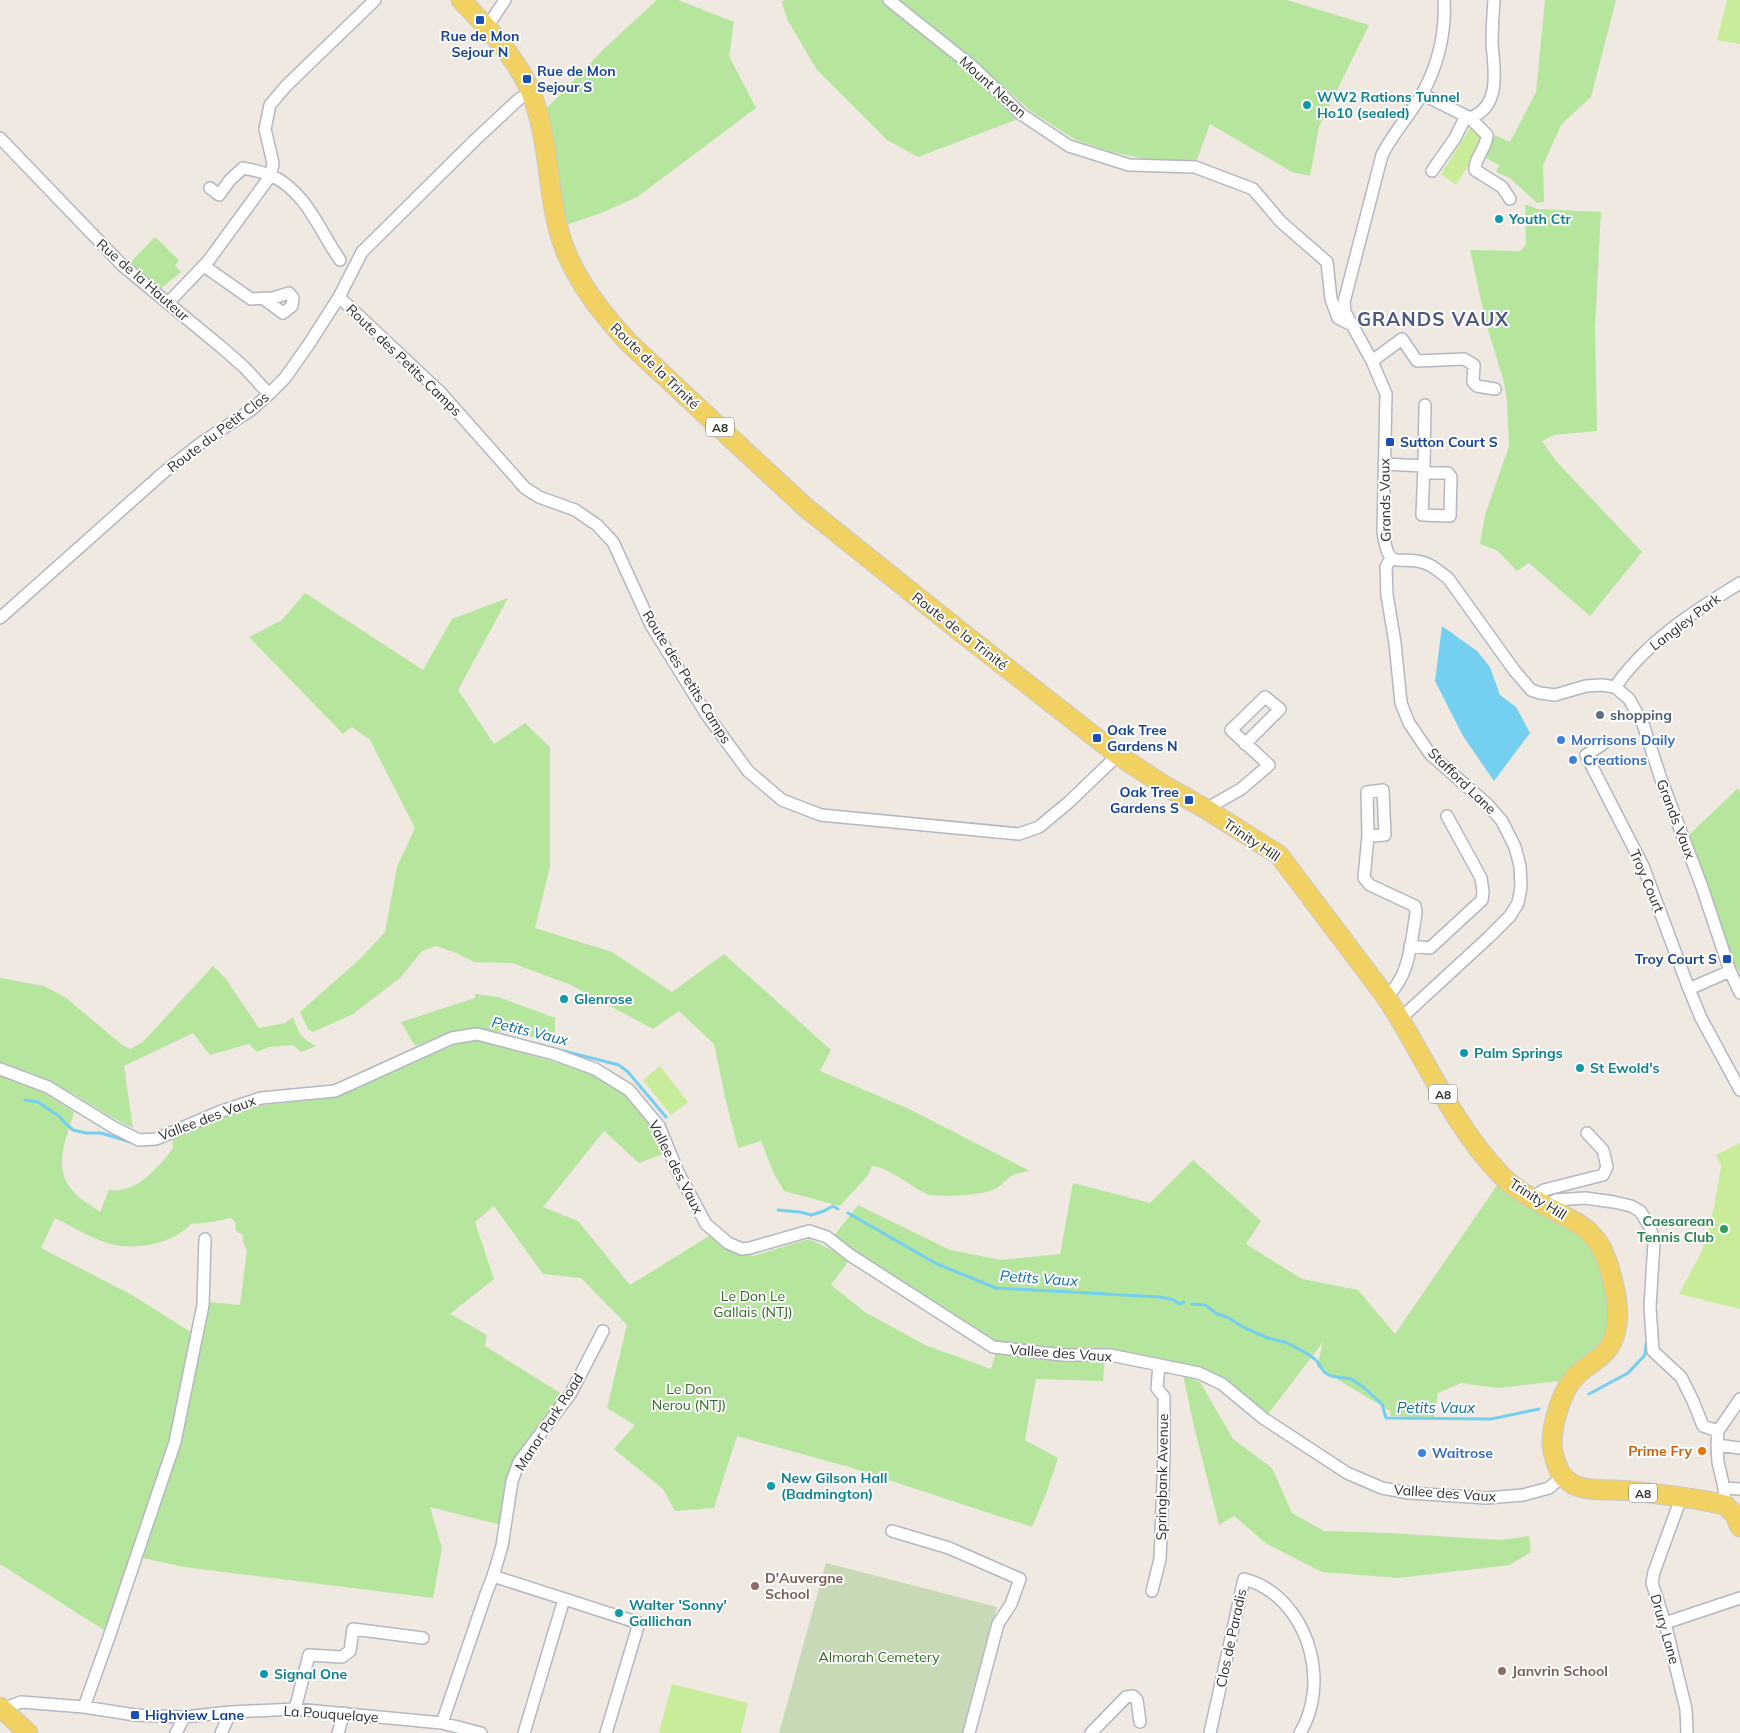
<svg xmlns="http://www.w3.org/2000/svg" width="1740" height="1733" font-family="Mulish,sans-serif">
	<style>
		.green { fill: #b6e59e }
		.cemetery { fill: #c8d9b8 }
		.pitch { fill: #c9ec9a }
		.water { fill: #75cff0 }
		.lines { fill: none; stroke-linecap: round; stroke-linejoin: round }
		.stream { stroke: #75cff0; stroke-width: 3 }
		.minor-casing { stroke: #b4b7c1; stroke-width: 14 }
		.primary-casing { stroke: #c9c9c9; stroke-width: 21 }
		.minor { stroke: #fff; stroke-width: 11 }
		.primary { stroke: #f2d163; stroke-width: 19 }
		.transit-dot { fill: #1a4fb4; stroke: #fff; stroke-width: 2 }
		.culture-dot { fill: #0f9aa8; stroke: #fff; stroke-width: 2 }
		.service-dot { fill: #5c6f8a; stroke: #fff; stroke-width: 2 }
		.shop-dot { fill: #3f7fe0; stroke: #fff; stroke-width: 2 }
		.leisure-dot { fill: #2e9e5b; stroke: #fff; stroke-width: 2 }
		.food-dot { fill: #e8710a; stroke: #fff; stroke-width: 2 }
		.education-dot { fill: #8d6e63; stroke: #fff; stroke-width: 2 }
		.labels { text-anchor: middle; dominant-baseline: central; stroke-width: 4; stroke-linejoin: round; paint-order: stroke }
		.shield { fill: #fff; stroke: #6d6d6d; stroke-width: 1 }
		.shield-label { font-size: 12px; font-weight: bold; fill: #2e2e2e }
		.transit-label { font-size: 14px; font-weight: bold; fill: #164399; stroke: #fff; text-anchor: start }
		.street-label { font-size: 14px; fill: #2e2e2e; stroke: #fff }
		.culture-label { font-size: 14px; font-weight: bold; fill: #0d838f; stroke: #fff; text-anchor: start }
		.service-label { font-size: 14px; font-weight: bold; fill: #4e5e75; stroke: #fff; text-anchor: start }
		.shop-label { font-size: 14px; font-weight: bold; fill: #366cbe; stroke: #fff; text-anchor: start }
		.leisure-label { font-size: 14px; font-weight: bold; fill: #27864d; stroke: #fff; text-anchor: end }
		.park-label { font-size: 14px; fill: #2c6e1b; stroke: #fff }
		.food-label { font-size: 14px; font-weight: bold; fill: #c56008; stroke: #fff; text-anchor: end }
		.education-label { font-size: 14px; font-weight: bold; fill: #785e54; stroke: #fff; text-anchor: start }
		.water-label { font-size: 15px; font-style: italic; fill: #0d6fa3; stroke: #fff }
		.district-label { font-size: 19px; font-weight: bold; letter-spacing: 1px; fill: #4d5680; stroke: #fff }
	</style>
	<rect width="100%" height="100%" fill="#efe9e1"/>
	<path class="green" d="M 657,0 L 678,0 L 734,22 L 729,56 L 756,108 L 637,197 L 601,213 L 563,226 L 544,111 L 606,47 Z
		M 784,0 L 886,0 L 955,56 L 1023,117 L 918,157 L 887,140 L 817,70 L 787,19 L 782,2 Z
		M 897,0 L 1287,0 L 1369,25 L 1319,127 L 1310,176 L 1292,172 L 1210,124 L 1196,162 L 1150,160 L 1112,152 L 1076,140 L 1032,112 L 948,39 Z
		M 1545,0 L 1616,0 L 1591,97 L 1561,125 L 1543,165 L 1544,202 L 1537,203 L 1510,178 L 1496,172 L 1499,165 L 1482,156 L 1495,135 L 1510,142 L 1536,92 Z
		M 1525,204 L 1537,209 L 1601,212 L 1595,328 L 1597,431 L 1554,435 L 1542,441 L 1556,461 L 1642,552 L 1590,616 L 1529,563 L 1517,571 L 1498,551 L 1480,544 L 1485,515 L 1509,446 L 1507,401 L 1504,382 L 1486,323 L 1470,250 L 1520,251 L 1526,245 Z
		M 155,237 L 179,260 L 175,266 L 181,272 L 159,290 L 128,265 Z
		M 305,593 L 423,670 L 452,619 L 508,598 L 458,690 L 494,744 L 525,723 L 550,747 L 550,866 L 535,928 L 612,952 L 672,992 L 724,954 L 831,1050 L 820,1071 L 909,1109 L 1030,1171 C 1024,1172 1016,1173 1011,1176 C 1005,1181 1000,1187 993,1190 C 983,1195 937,1198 927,1194 C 911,1187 888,1167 872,1166 L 868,1175 L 840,1206 L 784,1191 L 774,1174 L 761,1141 L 738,1148 L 725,1097 L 714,1044 L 679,1011 L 653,1029 L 571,985 L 512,963 L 474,962 L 456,953 L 436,946 L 422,951 L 400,978 L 353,1014 L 313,1032 L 308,1029 L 300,1012 L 361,958 L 385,932 L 397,867 L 415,828 L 370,740 L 352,727 L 343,734 L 249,637 L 282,620 Z
		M 1738,788 L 1740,793 L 1740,974 L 1734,963 L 1689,835 Z
		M 213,966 L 226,979 L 259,1028 L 285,1023 L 293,1017 C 299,1034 300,1037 316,1046 L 301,1052 L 293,1045 L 269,1047 L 257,1052 L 249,1044 L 210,1055 L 193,1033 L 124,1066 L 133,1128 C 102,1114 75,1092 45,1079 C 30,1072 15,1068 0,1064 L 0,978 L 44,986 L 66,998 L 121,1044 L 130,1049 L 143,1042 Z
		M 475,994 L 499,997 L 555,1018 L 555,1040 L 480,1029 L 452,1033 L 415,1046 L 401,1022 L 475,998 Z
		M 477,1040 L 590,1072 L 626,1095 L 654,1129 L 666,1153 L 639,1163 L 604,1131 L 543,1207 L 578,1221 L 630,1285 L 709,1236 L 731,1251 L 753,1256 L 809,1239 L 850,1259 L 831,1285 L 865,1312 L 925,1345 L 991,1369 L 996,1352 L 1105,1358 L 1103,1381 L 1036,1379 L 1025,1440 L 1058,1458 L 1046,1494 L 1032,1527 L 849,1467 L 737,1436 L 714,1508 L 675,1511 L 663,1489 L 614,1449 L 635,1425 L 607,1408 L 627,1325 L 581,1278 L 543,1274 L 494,1206 L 475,1222 L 494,1279 L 450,1314 L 487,1335 L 485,1346 L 565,1396 L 518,1458 L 501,1525 L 430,1507 L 442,1548 L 433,1598 L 184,1567 L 143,1558 L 165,1491 L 179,1440 L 207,1302 L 240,1305 L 247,1250 L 243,1242 L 243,1235 L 236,1231 L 235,1222 L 231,1218 L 212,1222 L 191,1224 C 171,1245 132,1252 104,1242 C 87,1236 71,1226 55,1218 L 41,1248 L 130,1294 L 194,1334 L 173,1436 L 107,1632 L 0,1564 L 0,1075 C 28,1083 51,1096 74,1112 C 67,1138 52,1167 72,1190 C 79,1199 91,1205 100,1212 L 109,1190 C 136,1194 158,1168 173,1148 L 172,1139 L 203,1124 L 262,1105 L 337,1097 L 454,1045 Z
		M 1193,1160 L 1261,1221 L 1246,1244 L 1302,1279 L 1358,1290 L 1395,1334 L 1500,1181 L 1575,1227 L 1597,1248 L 1613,1315 L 1606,1340 L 1569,1380 L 1498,1388 L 1461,1383 L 1438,1393 L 1434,1418 L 1391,1416 L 1390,1411 L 1317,1367 L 1323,1342 L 1268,1414 L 1222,1379 L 1197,1366 L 1155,1358 L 996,1341 L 833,1237 L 858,1205 L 950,1250 L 1001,1260 L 1060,1254 L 1073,1183 L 1150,1203 Z
		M 1183,1375 L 1200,1382 L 1233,1439 L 1272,1468 L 1292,1513 L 1324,1531 L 1389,1533 L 1501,1540 L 1529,1536 L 1531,1552 L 1510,1565 L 1398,1578 L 1322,1572 L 1267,1544 L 1234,1516 L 1219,1525 L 1195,1431 Z"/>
	<path class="cemetery" d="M 826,1563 L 997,1607 L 965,1733 L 779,1733 Z"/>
	<path class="pitch" d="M 1727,0 L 1740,0 L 1740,44 L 1717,40 Z
		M 1472,125 L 1483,135 L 1482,144 L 1456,185 L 1441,174 Z
		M 660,1066 L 688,1102 L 671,1115 L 643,1080 Z
		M 1740,1143 L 1740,1309 L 1679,1294 L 1702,1251 L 1714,1207 L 1721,1166 L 1716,1155 Z
		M 672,1684 L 748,1703 L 741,1733 L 659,1733 Z"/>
	<path class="water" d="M 1442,626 L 1477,651 L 1490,667 L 1500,695 L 1516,707 L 1530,733 L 1494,781 L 1463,736 L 1435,681 Z"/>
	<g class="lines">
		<path class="stream" d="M 493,1033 L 619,1065 L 628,1072 L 666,1117
			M 25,1100 L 38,1102 L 59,1116 L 65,1123 L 73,1130 L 86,1133 L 101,1133 L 134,1143
			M 778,1210 L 800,1212 L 811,1215 L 824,1211 L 833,1206 L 838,1209
			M 848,1213 L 937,1264 L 996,1288 L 1160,1297 L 1174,1300 L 1179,1304 L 1184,1302
			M 1192,1304 L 1205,1305 L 1217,1314 L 1227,1317 L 1245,1328 L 1268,1338 L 1285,1342 L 1306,1353 L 1316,1360 L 1325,1373 L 1331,1376 L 1351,1379 L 1362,1386 L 1382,1404 L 1386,1418 L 1491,1419 L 1539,1409
			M 1589,1394 L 1628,1373 L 1645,1355 L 1646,1344"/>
		<g class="minor-casing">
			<path id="minor" d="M 889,0 L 973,67 L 1021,114 L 1069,146 L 1129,165 L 1195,167 L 1253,189 L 1281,222 L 1327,262 L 1331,299 L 1338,318 L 1352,325
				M 1444,0 C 1446,32 1438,66 1422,94 C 1410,115 1393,133 1382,155 L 1344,302 L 1345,312 L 1372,361 L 1386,394 L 1383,532 C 1389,574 1397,554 1425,563 C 1434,566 1440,573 1448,578 L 1514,670 L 1531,690 L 1540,693 L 1555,695 L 1586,686 L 1602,685 L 1615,687 L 1629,699 L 1643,724 L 1661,779 L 1702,887 L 1730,971 L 1740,993
				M 487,27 L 505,0
				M 1422,94 L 1470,118 L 1487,135 C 1487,148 1474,158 1475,170 L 1502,187 L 1510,199
				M 1470,118 C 1502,106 1494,69 1492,43 C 1492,28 1493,14 1494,0
				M 0,138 L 123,266 L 220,346 L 244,367 L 269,394
				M 1432,171 L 1455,138 L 1466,116
				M 210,188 L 219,195 L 230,180 L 243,168 C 252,170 264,172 273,176 C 308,195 318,228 340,260
				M 204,266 L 251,299 L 273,298 L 289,293 L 293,298 L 292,306 L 283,313 L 264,299
				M 339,297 L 440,392 L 525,488 L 539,497 L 575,510 L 597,525 L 613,542 L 651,625 L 707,715 L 748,771 L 782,800 L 821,815 L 1019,834 L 1039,827 L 1069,802 L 1118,755
				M 168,303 L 209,260 L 271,175 L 273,163 L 265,129 L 270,105 L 286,86 L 375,0
				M 1372,361 L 1402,339 L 1417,361 L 1464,359 L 1474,365 L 1473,382 L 1477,386 L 1495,389
				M 1384,464 L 1424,466 L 1422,515 L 1450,516 L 1451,477 L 1448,473 L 1424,473
				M 1424,466 L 1425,405
				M 1391,558 L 1386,567 L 1387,595 L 1395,643 L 1401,703 L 1409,723 L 1430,754 L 1488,805 L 1502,821 L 1515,847 L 1520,866 L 1521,887 L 1518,903 L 1510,916 L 1489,937 L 1400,1019
				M 0,618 L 163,473 L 201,443 L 251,410 L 269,394 L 285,378 L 309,344 L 339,297 L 362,252 L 475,140 L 519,99 L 531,92
				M 1615,687 C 1647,641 1693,612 1740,583
				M 1603,744 L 1586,755 L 1643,866 L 1689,989 L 1730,971
				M 1206,809 L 1241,789 L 1269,765 L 1231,730 L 1265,697 L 1280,709 L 1245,744
				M 1368,836 L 1385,835 L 1383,790 L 1367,792 L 1368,836 L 1364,878 L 1370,885 L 1415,906 L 1416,913 C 1411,942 1410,977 1386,997
				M 1410,946 L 1430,948 L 1482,900 L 1483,892 L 1481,878 L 1447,816
				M 1689,989 L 1701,1018 L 1740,1090
				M 0,1069 L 48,1087 L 113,1127 L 139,1140 L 156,1139 L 219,1112 L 261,1098 L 335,1091 L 452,1038 L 477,1034 L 554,1054 L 595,1069 L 629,1090 L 659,1126 L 678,1172 L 706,1224 L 728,1243 L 742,1249 L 750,1248 L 809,1231 L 827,1237 L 850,1255 L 993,1347 L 1063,1355 L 1110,1355 L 1199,1373 L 1222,1384 L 1263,1418 L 1347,1473 L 1382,1488 L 1409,1493 L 1486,1498 L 1523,1495 L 1549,1488 L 1563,1476
				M 1531,1198 L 1544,1190 L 1603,1175 L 1607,1167 L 1603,1150 L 1587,1133
				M 1546,1206 L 1556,1200 L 1585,1198 L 1614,1202 L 1631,1206 L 1640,1211 L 1650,1227 L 1654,1242 L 1650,1307 L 1653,1351 L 1681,1377 L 1693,1401 L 1703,1426 L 1718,1431
				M 1717,1445 L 1740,1448
				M 1724,1488 L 1740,1489
				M 1681,1498 L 1654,1572 L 1652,1583 L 1665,1623 L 1686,1709 L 1687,1733
				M 1725,1505 L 1724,1488 L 1718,1462 L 1717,1445 L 1718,1431 L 1740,1399
				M 892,1531 L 949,1548 L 1020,1579 L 1011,1604 L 998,1624 L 969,1733
				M 493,1576 L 639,1623 L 606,1733
				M 1152,1591 L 1160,1559 L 1164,1454 L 1164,1397 L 1157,1388 L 1159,1365
				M 1665,1623 L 1740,1598
				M 84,1707 L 109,1637 L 175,1442 L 203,1305 L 205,1239
				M 3,1709 L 21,1702 L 84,1707 L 135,1715 L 184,1717 L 231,1712 L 295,1709 L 442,1723 L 481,1733
				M 295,1709 L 309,1655 L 342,1657 L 350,1651 L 353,1629 L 423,1638
				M 442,1723 L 486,1594 L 493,1576 L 502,1546 L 512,1481 L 519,1462 L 571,1393 L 603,1331
				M 176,1733 L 184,1717
				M 221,1733 L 231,1712
				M 338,1733 L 344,1713
				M 524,1733 L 564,1599
				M 1091,1733 L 1126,1697 L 1133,1696 L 1137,1700 L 1140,1722
				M 1210,1733 L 1244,1579 C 1250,1581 1257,1583 1262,1586 C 1311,1613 1329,1685 1300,1733"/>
		</g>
		<g class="primary-casing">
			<path id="primary" d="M 461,0 C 486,26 516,57 530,90 C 548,133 547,180 557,224 C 568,271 597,308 629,343 L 805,507 L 961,632 L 1118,755 L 1165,786 L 1206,809 L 1279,855 L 1386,997 C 1425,1056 1452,1125 1502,1176 C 1519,1193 1542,1204 1563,1215 C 1572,1221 1584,1225 1591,1234 C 1604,1247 1609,1265 1613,1282 C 1618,1301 1621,1323 1612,1342 C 1604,1359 1585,1365 1574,1378 C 1561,1392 1552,1425 1552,1443 C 1552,1452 1557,1468 1562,1475 C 1565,1479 1571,1483 1574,1485 C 1591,1492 1614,1489 1631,1491 C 1661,1494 1696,1498 1725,1505 L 1735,1515 L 1740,1527
				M 0,1707 L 28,1733"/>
		</g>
		<use href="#minor" class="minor"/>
		<use href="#primary" class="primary"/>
	</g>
	<g class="transit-dot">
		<rect x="475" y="15" width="10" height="10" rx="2.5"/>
		<rect x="522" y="74" width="10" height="10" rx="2.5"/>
		<rect x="1385" y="437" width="10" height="10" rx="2.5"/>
		<rect x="1092" y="733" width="10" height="10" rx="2.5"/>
		<rect x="1184" y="795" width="10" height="10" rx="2.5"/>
		<rect x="1722" y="954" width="10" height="10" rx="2.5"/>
		<rect x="130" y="1710" width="10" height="10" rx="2.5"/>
	</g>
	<g class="culture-dot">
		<circle cx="1307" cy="105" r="5"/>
		<circle cx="1499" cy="219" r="5"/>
		<circle cx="564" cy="999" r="5"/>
		<circle cx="1464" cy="1053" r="5"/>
		<circle cx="1580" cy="1068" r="5"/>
		<circle cx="771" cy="1486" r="5"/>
		<circle cx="619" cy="1613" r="5"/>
		<circle cx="264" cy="1674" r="5"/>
	</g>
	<circle class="service-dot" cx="1600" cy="715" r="5"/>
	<g class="shop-dot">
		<circle cx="1561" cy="740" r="5"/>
		<circle cx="1573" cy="760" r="5"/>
		<circle cx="1422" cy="1453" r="5"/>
	</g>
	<circle class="leisure-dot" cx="1724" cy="1229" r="5"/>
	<circle class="food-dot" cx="1702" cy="1451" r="5"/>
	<g class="education-dot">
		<circle cx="755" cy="1586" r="5"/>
		<circle cx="1502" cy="1671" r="5"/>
	</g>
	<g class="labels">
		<g class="shield">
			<rect x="706" y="417.5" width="28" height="19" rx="4"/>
			<rect x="1429" y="1084.5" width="28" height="19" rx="4"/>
			<rect x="1629" y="1483.5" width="28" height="19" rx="4"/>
		</g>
		<g class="shield-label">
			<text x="720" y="427">A8</text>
			<text x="1443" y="1094">A8</text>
			<text x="1643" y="1493">A8</text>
		</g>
		<g class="transit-label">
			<text x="480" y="36" text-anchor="middle">Rue de Mon<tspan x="480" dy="16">Sejour N</tspan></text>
			<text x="537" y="71">Rue de Mon<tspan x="537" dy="16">Sejour S</tspan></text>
			<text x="1400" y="442">Sutton Court S</text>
			<text x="1107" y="730">Oak Tree<tspan x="1107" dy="16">Gardens N</tspan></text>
			<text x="1179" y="792" text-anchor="end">Oak Tree<tspan x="1179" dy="16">Gardens S</tspan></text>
			<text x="1717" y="959" text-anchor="end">Troy Court S</text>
			<text x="145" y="1715">Highview Lane</text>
		</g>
		<g class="street-label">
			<text transform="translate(993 87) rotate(42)">Mount Neron</text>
			<text transform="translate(143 280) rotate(41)">Rue de la Hauteur</text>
			<text transform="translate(404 360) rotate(44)">Route des Petits Camps</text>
			<text transform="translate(655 366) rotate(44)">Route de la Trinité</text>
			<text transform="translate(218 432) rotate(-37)">Route du Petit Clos</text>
			<text transform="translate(1385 500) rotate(-91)">Grands Vaux</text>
			<text transform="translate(1685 622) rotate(-37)">Langley Park</text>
			<text transform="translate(960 631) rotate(38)">Route de la Trinité</text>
			<text transform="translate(687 677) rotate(58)">Route des Petits Camps</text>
			<text transform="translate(1462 781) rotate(44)">Stafford Lane</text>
			<text transform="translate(1676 819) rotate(69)">Grands Vaux</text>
			<text transform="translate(1252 840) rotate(34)">Trinity Hill</text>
			<text transform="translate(1647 881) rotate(67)">Troy Court</text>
			<text transform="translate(207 1118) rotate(-21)">Vallee des Vaux</text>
			<text transform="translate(676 1167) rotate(63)">Vallee des Vaux</text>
			<text transform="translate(1538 1199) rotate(32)">Trinity Hill</text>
			<text transform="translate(1061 1353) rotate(4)">Vallee des Vaux</text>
			<text transform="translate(549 1422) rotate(-57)">Manor Park Road</text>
			<text transform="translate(1162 1477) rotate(-89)">Springbank Avenue</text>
			<text transform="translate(1445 1493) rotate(4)">Vallee des Vaux</text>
			<text transform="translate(1665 1629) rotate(74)">Drury Lane</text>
			<text transform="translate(1231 1638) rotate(-78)">Clos de Paradis</text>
			<text transform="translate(331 1714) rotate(4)">La Pouquelaye</text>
		</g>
		<g class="culture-label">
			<text x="1317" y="97">WW2 Rations Tunnel<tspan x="1317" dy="16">Ho10 (sealed)</tspan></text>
			<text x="1509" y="219">Youth Ctr</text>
			<text x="574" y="999">Glenrose</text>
			<text x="1474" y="1053">Palm Springs</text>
			<text x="1590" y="1068">St Ewold's</text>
			<text x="781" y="1478">New Gilson Hall<tspan x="781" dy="16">(Badmington)</tspan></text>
			<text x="629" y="1605">Walter 'Sonny'<tspan x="629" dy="16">Gallichan</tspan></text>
			<text x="274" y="1674">Signal One</text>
		</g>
		<g class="service-label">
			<text x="1610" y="715">shopping</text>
		</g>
		<g class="shop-label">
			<text x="1571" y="740">Morrisons Daily</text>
			<text x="1583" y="760">Creations</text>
			<text x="1432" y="1453">Waitrose</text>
		</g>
		<g class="leisure-label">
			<text x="1714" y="1221">Caesarean<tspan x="1714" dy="16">Tennis Club</tspan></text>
		</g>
		<g class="park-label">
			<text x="753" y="1296">Le Don Le<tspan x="753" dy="16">Gallais (NTJ)</tspan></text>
			<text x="689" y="1389">Le Don<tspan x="689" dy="16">Nerou (NTJ)</tspan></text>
			<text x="879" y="1657">Almorah Cemetery</text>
		</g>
		<g class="food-label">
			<text x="1692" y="1451">Prime Fry</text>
		</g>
		<g class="education-label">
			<text x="765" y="1578">D'Auvergne<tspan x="765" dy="16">School</tspan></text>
			<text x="1512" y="1671">Janvrin School</text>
		</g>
		<g class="water-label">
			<text transform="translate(530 1031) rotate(14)">Petits Vaux</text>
			<text transform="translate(1039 1278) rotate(4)">Petits Vaux</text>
			<text x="1436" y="1407">Petits Vaux</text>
		</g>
		<g class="district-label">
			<text x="1433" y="319">GRANDS VAUX</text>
		</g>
	</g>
</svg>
